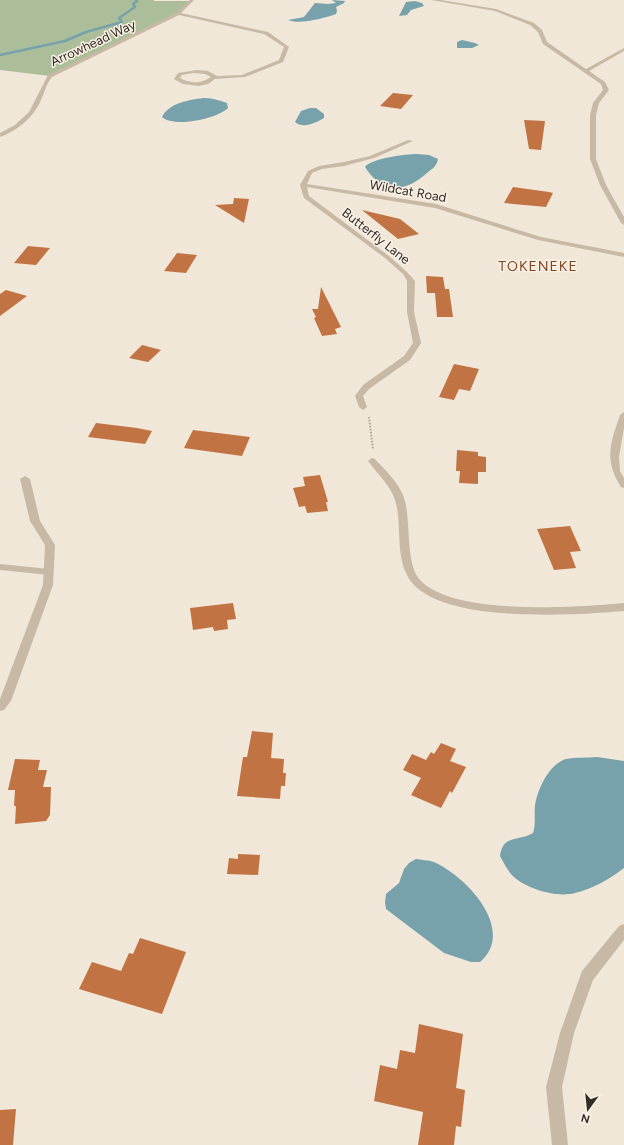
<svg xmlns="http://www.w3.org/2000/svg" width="624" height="1145" font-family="Figtree,sans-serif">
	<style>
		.green { fill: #acbe99 }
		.water { fill: #78a2ab }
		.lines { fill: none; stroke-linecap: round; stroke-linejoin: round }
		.stream { stroke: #78a2ab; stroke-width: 2.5 }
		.building { fill: #c17344 }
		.path { stroke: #b2a38f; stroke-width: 2; stroke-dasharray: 1.5 1.5; stroke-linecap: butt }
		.service { fill: #c7b9a5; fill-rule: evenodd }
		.minor { fill: #c7b9a5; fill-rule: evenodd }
		.labels { text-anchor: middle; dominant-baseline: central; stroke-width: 3; stroke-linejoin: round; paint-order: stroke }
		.far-street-label { font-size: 13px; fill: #332b26; stroke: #f8f1e4 }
		.far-quarter-label { font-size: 14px; letter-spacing: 1px; fill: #7e4422; stroke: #f8f1e4 }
	</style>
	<rect width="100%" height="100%" fill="#f0e7d8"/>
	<path class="green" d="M 0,0 L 153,0 L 155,1 L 192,1 L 178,14 L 50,76 L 0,70 Z"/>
	<path class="water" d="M 332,0 L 345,1 L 344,3 L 336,7 L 337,11 L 336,14 C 325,18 299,25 288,20 L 304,17 L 315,3 L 328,4 L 336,3 Z
		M 415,1 L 422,3 L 424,6 L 411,10 L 407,15 L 399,16 L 406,2 Z
		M 462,40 L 475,43 L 479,45 L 472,48 L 457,48 L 457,42 Z
		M 203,98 C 212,98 219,100 227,103 L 228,108 C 217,119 174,128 162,117 C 169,103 189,100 203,98 Z
		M 310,108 L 316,108 L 324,114 L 324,118 C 316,123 303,129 295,122 L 301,111 Z
		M 417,154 L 429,155 L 438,159 C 437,166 432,169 427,173 C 405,193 382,194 365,167 C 372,158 406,154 417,154 Z
		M 597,757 L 624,761 L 624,868 C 610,879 592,889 575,893 C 557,898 527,889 514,877 C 508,872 504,863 500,856 C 503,834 518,842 533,833 C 536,824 534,815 535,806 C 537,790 549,764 566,759 C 576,757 587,758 597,757 Z
		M 416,859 C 421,860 428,860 434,862 C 466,876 517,930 480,962 L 471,962 L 444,953 L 386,909 L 385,902 L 386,894 L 399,883 L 404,869 L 409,863 Z"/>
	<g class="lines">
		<path class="stream" d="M 0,55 L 65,41 L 86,32 L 122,22 L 119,18 L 135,7 L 133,4 L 137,1 L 136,0"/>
	</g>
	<path class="building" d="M 393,93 L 413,95 L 401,109 L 380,106 Z
		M 524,120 L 545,121 L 541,150 L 529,149 Z
		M 513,187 L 549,192 L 553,193 L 546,207 L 504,203 Z
		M 234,198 L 249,199 L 244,223 L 215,205 L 233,204 Z
		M 362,210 L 400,219 L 419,234 L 398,239 Z
		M 28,246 L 50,248 L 36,265 L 14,263 Z
		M 177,253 L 197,255 L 186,273 L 164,271 Z
		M 426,276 L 443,277 L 445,289 L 449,289 L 453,317 L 437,317 L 435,293 L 427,293 Z
		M 321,287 L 341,327 L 335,329 L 337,334 L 322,336 L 314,318 L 316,317 L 312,309 L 318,309 Z
		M 6,290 L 27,296 L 0,316 L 0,294 Z
		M 142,345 L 161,350 L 148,362 L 129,358 Z
		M 454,364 L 479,369 L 470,391 L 459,389 L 454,400 L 439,397 Z
		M 96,423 L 137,428 L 152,431 L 145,444 L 88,437 Z
		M 193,430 L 226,434 L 250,437 L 242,456 L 184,448 Z
		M 457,450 L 478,452 L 478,456 L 486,457 L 486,472 L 478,472 L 478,484 L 459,483 L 460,471 L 456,471 Z
		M 320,475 L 328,502 L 326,502 L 328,511 L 307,513 L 305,506 L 299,507 L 293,488 L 305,486 L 303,477 Z
		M 570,526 L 581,551 L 570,552 L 576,568 L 554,570 L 537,529 Z
		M 233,603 L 236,619 L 227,620 L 228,629 L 214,631 L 213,627 L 193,630 L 190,608 Z
		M 252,731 L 273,733 L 271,758 L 284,759 L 283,773 L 286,773 L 285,786 L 281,786 L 280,799 L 237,796 L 243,757 L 247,757 Z
		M 441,743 L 456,749 L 450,761 L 466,767 L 452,793 L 450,791 L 441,808 L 411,795 L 421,778 L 403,770 L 412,754 L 426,760 L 431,752 L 434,754 Z
		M 15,759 L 40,760 L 38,770 L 47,770 L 43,787 L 51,787 L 50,815 L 46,821 L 15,824 L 16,806 L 14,806 L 15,790 L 8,790 Z
		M 238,854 L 260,855 L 258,875 L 227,874 L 229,858 L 238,859 Z
		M 140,938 L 186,952 L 162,1014 L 79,989 L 92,962 L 121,971 L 129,953 L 133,954 Z
		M 419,1024 L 463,1034 L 456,1088 L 465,1090 L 461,1127 L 456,1126 L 454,1145 L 418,1145 L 423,1112 L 374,1101 L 380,1065 L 397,1069 L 400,1050 L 415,1053 Z
		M 16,1109 L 13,1145 L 0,1145 L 0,1110 Z"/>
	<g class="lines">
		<path class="path" d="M 369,417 L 373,450"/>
		<path class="service" d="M 372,458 L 375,459 C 385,470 397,481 403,495 C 411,515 406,547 414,570 C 432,619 582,607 624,603 L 624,611 C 576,615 428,626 406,573 C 395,549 403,516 393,495 C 387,482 376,472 368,461 Z
			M 0,564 L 49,569 L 54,572 L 49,575 L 0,570 Z"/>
		<path class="minor" d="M 190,0 L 194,0 L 181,13 L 268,32 L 289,47 L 283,62 L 245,77 L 215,79 L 208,84 L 199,86 L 183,84 L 174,79 L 178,73 L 197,70 L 208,71 L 217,76 L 242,75 L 279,60 L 284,47 L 264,34 L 179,15 L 52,77 C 46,84 45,92 41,100 C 34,117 17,131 0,137 L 0,133 L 15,125 L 29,112 L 48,75 L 176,13 ZM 193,73 L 205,74 L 211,77 C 201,84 191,84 180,78 L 182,75 Z
			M 431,0 L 441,0 L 496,9 L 534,23 L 542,30 L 547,42 L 586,69 L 624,48 L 624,51 L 589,71 L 605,82 L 609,90 L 599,103 L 596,115 L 596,159 L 606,185 L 624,217 L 624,225 L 621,223 L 600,185 L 590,159 L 590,115 L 593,103 L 603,90 L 601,84 L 543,44 L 538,32 L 530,25 L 495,11 Z
			M 408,140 L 413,141 L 374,158 L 344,166 L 322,169 L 312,173 L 307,184 L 436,204 L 541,237 L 624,253 L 624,257 L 538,240 L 435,208 L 307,187 L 309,196 L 389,256 L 407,272 L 415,281 L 414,312 L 421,343 L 410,360 L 369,389 L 363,396 L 367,407 L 363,410 L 359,407 L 355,396 L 363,385 L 404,356 L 413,343 L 407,312 L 407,281 L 403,274 L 385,258 L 304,198 L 300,185 L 308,171 L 319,166 L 344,162 L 370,156 Z
			M 624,412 L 624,428 L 619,457 L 620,471 L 624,478 L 624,488 L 621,487 C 604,460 610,444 620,415 Z
			M 25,476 L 30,479 L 40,521 L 55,545 L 53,585 L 11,701 L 4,710 L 0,711 L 0,699 L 43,585 L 45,545 L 30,521 L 20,479 Z
			M 624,924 L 624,940 L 593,980 L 574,1033 L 562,1087 L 568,1145 L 552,1145 L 546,1087 L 560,1033 L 582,971 L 619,926 Z"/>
	</g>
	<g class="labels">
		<g class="far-street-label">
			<text transform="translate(93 43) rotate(-25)">Arrowhead Way</text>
			<text transform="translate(408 191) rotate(10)">Wildcat Road</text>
			<text transform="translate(376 236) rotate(38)">Butterfly Lane</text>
		</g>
		<g class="far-quarter-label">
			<text x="538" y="266">TOKENEKE</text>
		</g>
	</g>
	<g transform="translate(588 1109) rotate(195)" stroke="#f8f1e4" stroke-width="3" paint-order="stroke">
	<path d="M0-3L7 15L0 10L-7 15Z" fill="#332b26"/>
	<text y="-6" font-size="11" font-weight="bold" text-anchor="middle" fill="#332b26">N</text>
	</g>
</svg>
